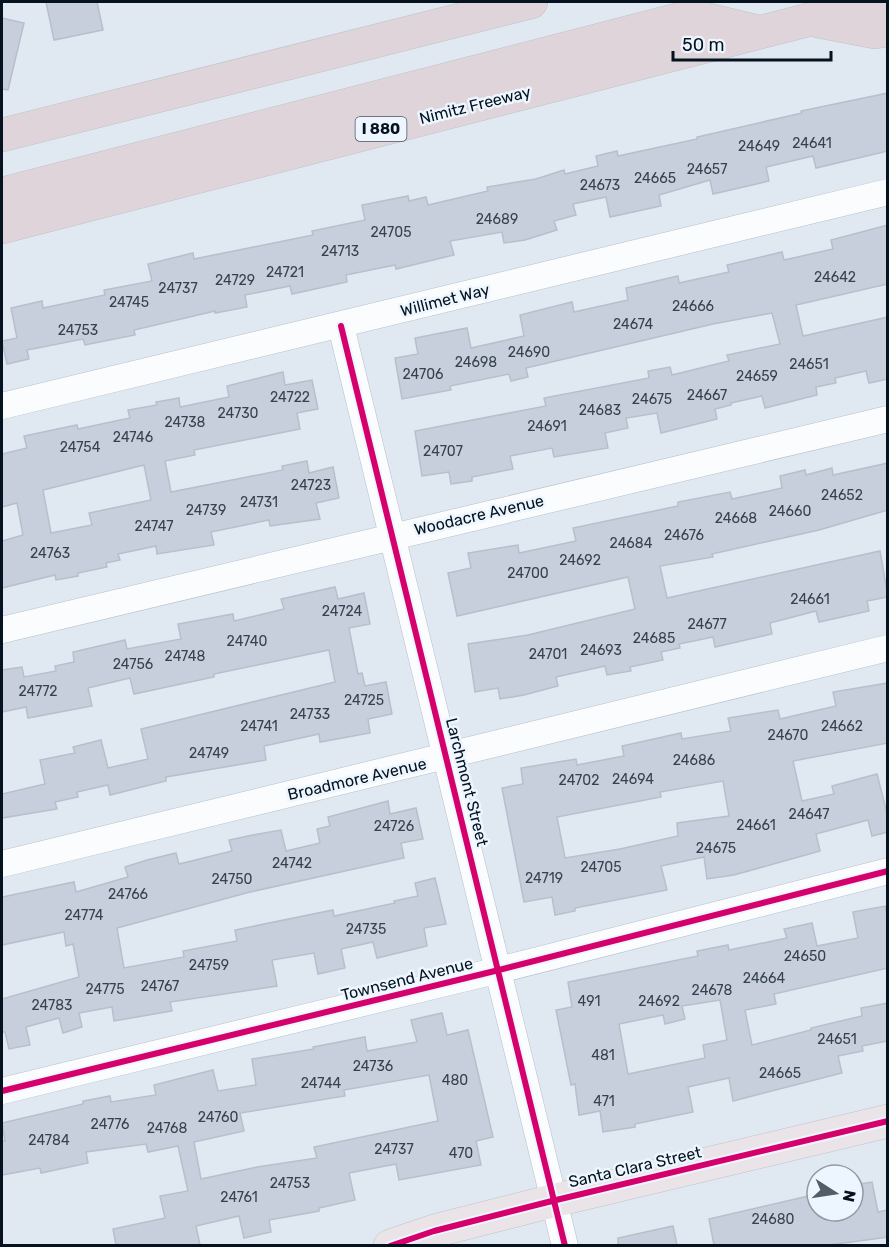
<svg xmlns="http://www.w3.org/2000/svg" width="889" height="1247" font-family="Rubik,sans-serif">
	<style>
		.building { fill: #c7cfdc; stroke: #b6bfcb; stroke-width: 1.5; fill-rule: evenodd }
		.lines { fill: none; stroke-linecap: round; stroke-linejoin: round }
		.minor-casing { stroke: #b5c0cb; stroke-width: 27 }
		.major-casing { stroke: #bdc3c9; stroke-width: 34 }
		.highway-casing { stroke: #bdc3c9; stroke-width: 34 }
		.minor { stroke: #fafcfd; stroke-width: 26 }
		.major { stroke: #eae4e8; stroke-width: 33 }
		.highway { stroke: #dfd4d9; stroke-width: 33 }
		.cycleway-casing { stroke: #edf6fe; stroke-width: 10 }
		.cycleway { stroke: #d6006c; stroke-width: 6 }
		.labels { text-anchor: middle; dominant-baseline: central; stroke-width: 5; stroke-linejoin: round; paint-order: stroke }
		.number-label { font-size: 14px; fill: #36434f }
		.shield { fill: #edf6fe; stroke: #4a5762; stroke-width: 1.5 }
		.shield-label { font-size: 15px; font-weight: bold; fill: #04131f }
		.street-label { font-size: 16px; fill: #04131f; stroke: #edf6fe }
	</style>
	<rect width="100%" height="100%" fill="#e0e9f2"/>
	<path class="building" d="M 46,2 L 97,2 L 103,30 L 54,40 Z
		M 2,18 L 24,23 L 8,90 L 2,89 Z
		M 888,93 L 888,151 L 816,168 L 813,156 L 766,167 L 769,181 L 713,194 L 710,180 L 659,195 L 661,206 L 610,217 L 606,197 L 573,204 L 576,215 L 554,221 L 557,230 L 525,240 L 504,243 L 502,232 L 450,241 L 454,255 L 396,269 L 395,265 L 346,275 L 347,282 L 292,294 L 290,286 L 245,295 L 247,307 L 215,313 L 215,311 L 134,330 L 135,335 L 85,345 L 83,339 L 27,350 L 29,359 L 7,364 L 2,341 L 17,338 L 11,308 L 42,301 L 43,308 L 105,295 L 104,290 L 152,281 L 148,264 L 193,253 L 194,259 L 313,235 L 312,231 L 365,220 L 362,205 L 408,196 L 409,201 L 426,197 L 428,205 L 488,191 L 487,187 L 536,179 L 564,170 L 565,174 L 598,166 L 596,156 L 617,151 L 618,156 L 697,139 L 697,137 L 802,113 L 801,111 Z
		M 888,225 L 888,284 L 796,305 L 803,336 L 888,317 L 888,379 L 869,383 L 866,371 L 835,378 L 836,383 L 816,387 L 817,395 L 765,408 L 762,396 L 731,403 L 731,405 L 715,409 L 717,419 L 661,433 L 657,413 L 626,418 L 628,428 L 605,433 L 608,448 L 554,457 L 552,448 L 510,456 L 513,469 L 472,477 L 472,481 L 451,484 L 449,472 L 422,476 L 415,431 L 546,406 L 544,398 L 649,378 L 648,371 L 670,367 L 672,375 L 729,361 L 727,355 L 780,344 L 772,313 L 713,324 L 526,368 L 528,377 L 511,381 L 509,374 L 450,386 L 451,390 L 402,399 L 395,358 L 418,354 L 415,338 L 467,328 L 471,348 L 524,336 L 520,315 L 572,302 L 574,312 L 628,300 L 626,288 L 678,276 L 679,283 L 729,272 L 727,265 L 782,252 L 784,260 L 833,249 L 831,240 Z
		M 283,372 L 285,385 L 312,380 L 318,409 L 297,413 L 300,429 L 194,450 L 195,455 L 165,461 L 171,492 L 283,470 L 282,466 L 307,461 L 309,473 L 333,467 L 339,498 L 316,503 L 320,519 L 270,526 L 269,520 L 211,532 L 214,545 L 157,554 L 156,546 L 118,554 L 120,560 L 106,563 L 107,567 L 78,573 L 78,576 L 56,580 L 55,575 L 2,588 L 2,541 L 23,535 L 17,503 L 2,507 L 2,454 L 27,448 L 24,436 L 77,425 L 78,429 L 130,418 L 128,410 L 157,405 L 156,402 L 179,398 L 180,407 L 229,397 L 227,386 ZM 144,465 L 151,500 L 89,513 L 92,525 L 51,533 L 43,490 Z
		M 888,463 L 888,510 L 819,530 L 712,554 L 713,557 L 660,566 L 667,598 L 880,551 L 888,597 L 867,601 L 869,611 L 819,622 L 816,611 L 770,623 L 772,634 L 715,647 L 713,637 L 679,644 L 680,648 L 661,652 L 663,660 L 630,667 L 631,671 L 607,675 L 605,666 L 556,677 L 558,686 L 524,695 L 500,699 L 498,688 L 475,692 L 468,644 L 528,635 L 635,609 L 628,577 L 457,616 L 448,573 L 471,568 L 468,553 L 518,545 L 519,553 L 576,541 L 573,528 L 678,506 L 678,502 L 730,492 L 732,499 L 782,488 L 780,476 L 805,470 L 806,475 L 832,468 L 833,475 Z
		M 335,587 L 338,599 L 364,593 L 370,624 L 349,628 L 358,674 L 362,673 L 365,686 L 386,682 L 392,714 L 368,719 L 370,733 L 320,742 L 319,734 L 264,746 L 266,760 L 166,777 L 166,781 L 110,795 L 108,785 L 77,792 L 78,797 L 55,802 L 57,809 L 2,818 L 2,794 L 45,784 L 40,760 L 75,753 L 73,747 L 101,740 L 108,768 L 148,759 L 141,729 L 335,682 L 329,650 L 214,674 L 214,677 L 134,694 L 130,678 L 88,688 L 92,706 L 28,718 L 26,707 L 2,712 L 2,670 L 22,667 L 24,677 L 56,671 L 55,666 L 74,662 L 73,652 L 125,640 L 127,649 L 181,639 L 178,624 L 233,614 L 234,621 L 284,609 L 281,599 Z
		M 888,683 L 888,743 L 793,761 L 802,801 L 834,794 L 832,786 L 877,774 L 888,817 L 888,832 L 872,836 L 868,820 L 816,834 L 820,851 L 734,875 L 707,879 L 704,857 L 661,866 L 667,890 L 575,908 L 575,911 L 555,915 L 552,897 L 524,902 L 502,788 L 523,784 L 521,768 L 576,759 L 577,765 L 624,756 L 622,746 L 681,733 L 682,739 L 731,731 L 728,718 L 778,710 L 780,719 L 836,706 L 833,692 ZM 723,781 L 729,816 L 677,823 L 678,836 L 620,849 L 565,858 L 557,817 L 661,797 L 660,792 Z
		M 388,801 L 390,814 L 416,808 L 423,839 L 401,843 L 404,858 L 250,892 L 117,928 L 124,968 L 184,957 L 183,951 L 237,941 L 235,930 L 333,910 L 334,916 L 395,903 L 394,901 L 418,896 L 415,883 L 435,878 L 446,924 L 424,928 L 427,946 L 377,958 L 373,942 L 341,949 L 345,968 L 318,974 L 314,953 L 272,960 L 277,986 L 170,1002 L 172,1011 L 114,1021 L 112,1007 L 79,1013 L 82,1027 L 63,1033 L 59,1018 L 26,1027 L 30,1045 L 9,1049 L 5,1032 L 2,1032 L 2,999 L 79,977 L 73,944 L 66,946 L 64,932 L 2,945 L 2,897 L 74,882 L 76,892 L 128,877 L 125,867 L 147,860 L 176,853 L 179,864 L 232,851 L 229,840 L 253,835 L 281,830 L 286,851 L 320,843 L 317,829 L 330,826 L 328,817 Z
		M 885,906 L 888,920 L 888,968 L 774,994 L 776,1004 L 745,1010 L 752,1045 L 811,1030 L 811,1028 L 862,1016 L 861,1008 L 888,1003 L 888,1041 L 862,1046 L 863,1051 L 838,1056 L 842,1073 L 733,1101 L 729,1078 L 688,1087 L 693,1112 L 635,1124 L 635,1127 L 603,1132 L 600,1111 L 579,1115 L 575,1084 L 571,1085 L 556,1010 L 572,1007 L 568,982 L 698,956 L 697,951 L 728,945 L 729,950 L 787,938 L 784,929 L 812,923 L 817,946 L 858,938 L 853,912 ZM 720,1000 L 727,1040 L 703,1045 L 705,1058 L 628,1074 L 619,1024 L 663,1015 L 665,1024 L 685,1019 L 682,1006 Z
		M 442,1013 L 447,1035 L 468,1030 L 493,1137 L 476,1141 L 481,1165 L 399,1180 L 396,1164 L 349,1173 L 355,1200 L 319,1208 L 319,1211 L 269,1220 L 271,1232 L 244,1238 L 239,1216 L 196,1226 L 200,1245 L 116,1245 L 113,1229 L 165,1218 L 160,1196 L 188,1191 L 178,1146 L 148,1152 L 146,1144 L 86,1152 L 88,1163 L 41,1173 L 40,1168 L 2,1175 L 2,1141 L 5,1141 L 2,1123 L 83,1104 L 83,1101 L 110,1096 L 111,1102 L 156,1095 L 154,1085 L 213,1070 L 218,1091 L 256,1085 L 252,1059 L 314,1049 L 313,1047 L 365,1037 L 367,1051 L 417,1042 L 411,1020 ZM 429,1075 L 438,1121 L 314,1147 L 317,1158 L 257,1167 L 201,1179 L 194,1142 L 244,1131 L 240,1113 L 345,1096 L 344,1090 Z
		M 872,1182 L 878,1212 L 888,1210 L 888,1237 L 829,1245 L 714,1245 L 709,1219 L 817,1194 L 817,1211 L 853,1211 L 853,1185 Z
		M 673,1226 L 677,1245 L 618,1245 L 618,1238 Z"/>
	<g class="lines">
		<g class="minor-casing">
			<path id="minor" d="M 341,326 L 565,1246
				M 2,406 L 888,192
				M 2,630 L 888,419
				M 2,864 L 888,648
				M 2,1091 L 499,970 L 888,871"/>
		</g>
		<g class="major-casing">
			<path id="major" d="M 390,1246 L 434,1231 L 552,1201 L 888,1121"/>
		</g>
		<g class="highway-casing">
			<path id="highway" d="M 818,21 L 875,32 L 888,30
				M 2,135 L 531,2
				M 2,194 L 692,16 L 755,31
				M 2,227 L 878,2"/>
		</g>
		<use href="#minor" class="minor"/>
		<use href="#major" class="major"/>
		<use href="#highway" class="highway"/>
		<g class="cycleway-casing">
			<path id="cycleway" d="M 341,326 L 565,1246
				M 2,1091 L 499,970 L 888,871
				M 390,1246 L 434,1231 L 552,1201 L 888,1121"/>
		</g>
		<use href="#cycleway" class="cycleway"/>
	</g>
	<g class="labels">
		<g class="number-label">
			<text x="812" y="143">24641</text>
			<text x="759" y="146">24649</text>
			<text x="707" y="169">24657</text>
			<text x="655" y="178">24665</text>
			<text x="600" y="185">24673</text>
			<text x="497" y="219">24689</text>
			<text x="391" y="232">24705</text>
			<text x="340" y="251">24713</text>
			<text x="285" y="272">24721</text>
			<text x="835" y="277">24642</text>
			<text x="235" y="280">24729</text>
			<text x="178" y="288">24737</text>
			<text x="129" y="302">24745</text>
			<text x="693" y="306">24666</text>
			<text x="633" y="324">24674</text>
			<text x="78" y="330">24753</text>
			<text x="529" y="352">24690</text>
			<text x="476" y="362">24698</text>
			<text x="809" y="364">24651</text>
			<text x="423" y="374">24706</text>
			<text x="757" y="376">24659</text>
			<text x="707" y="395">24667</text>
			<text x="290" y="397">24722</text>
			<text x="652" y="399">24675</text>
			<text x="600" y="410">24683</text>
			<text x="238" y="413">24730</text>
			<text x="185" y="422">24738</text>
			<text x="547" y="426">24691</text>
			<text x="133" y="437">24746</text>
			<text x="80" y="447">24754</text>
			<text x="443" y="451">24707</text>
			<text x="311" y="485">24723</text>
			<text x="842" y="495">24652</text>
			<text x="259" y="502">24731</text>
			<text x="206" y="510">24739</text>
			<text x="790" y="511">24660</text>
			<text x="736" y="518">24668</text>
			<text x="154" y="526">24747</text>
			<text x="684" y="535">24676</text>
			<text x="631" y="543">24684</text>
			<text x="50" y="553">24763</text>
			<text x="580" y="560">24692</text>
			<text x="528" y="573">24700</text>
			<text x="810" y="599">24661</text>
			<text x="342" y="611">24724</text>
			<text x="707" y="624">24677</text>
			<text x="654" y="638">24685</text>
			<text x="247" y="641">24740</text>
			<text x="601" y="650">24693</text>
			<text x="548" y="654">24701</text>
			<text x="185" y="656">24748</text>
			<text x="133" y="664">24756</text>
			<text x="38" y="691">24772</text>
			<text x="364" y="700">24725</text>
			<text x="310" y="714">24733</text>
			<text x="259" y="726">24741</text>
			<text x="842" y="726">24662</text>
			<text x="788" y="735">24670</text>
			<text x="209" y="753">24749</text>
			<text x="694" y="760">24686</text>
			<text x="633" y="779">24694</text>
			<text x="579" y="780">24702</text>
			<text x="809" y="814">24647</text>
			<text x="756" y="825">24661</text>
			<text x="394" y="826">24726</text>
			<text x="716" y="848">24675</text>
			<text x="292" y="863">24742</text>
			<text x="601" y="867">24705</text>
			<text x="544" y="878">24719</text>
			<text x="232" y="879">24750</text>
			<text x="128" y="894">24766</text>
			<text x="84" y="915">24774</text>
			<text x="366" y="929">24735</text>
			<text x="805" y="956">24650</text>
			<text x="209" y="965">24759</text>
			<text x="764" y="978">24664</text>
			<text x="160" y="986">24767</text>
			<text x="105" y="989">24775</text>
			<text x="712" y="990">24678</text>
			<text x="589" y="1001">491</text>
			<text x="659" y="1001">24692</text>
			<text x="52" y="1005">24783</text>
			<text x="837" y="1039">24651</text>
			<text x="603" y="1055">481</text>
			<text x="373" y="1066">24736</text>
			<text x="780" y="1073">24665</text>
			<text x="455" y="1080">480</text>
			<text x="321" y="1083">24744</text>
			<text x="604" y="1101">471</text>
			<text x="218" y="1117">24760</text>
			<text x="110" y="1124">24776</text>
			<text x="167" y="1128">24768</text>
			<text x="49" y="1140">24784</text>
			<text x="394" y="1149">24737</text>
			<text x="461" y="1153">470</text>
			<text x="290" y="1183">24753</text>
			<text x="239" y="1197">24761</text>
			<text x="773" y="1219">24680</text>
		</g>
		<rect class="shield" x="355.5" y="117" width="51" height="24" rx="4.5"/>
		<g class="shield-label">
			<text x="381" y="129">I 880</text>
		</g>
		<g class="street-label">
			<text transform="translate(475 105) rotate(-14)">Nimitz Freeway</text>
			<text transform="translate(445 300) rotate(-14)">Willimet Way</text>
			<text transform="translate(479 515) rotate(-13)">Woodacre Avenue</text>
			<text transform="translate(357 779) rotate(-13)">Broadmore Avenue</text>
			<text transform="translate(467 782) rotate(76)">Larchmont Street</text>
			<text transform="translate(407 979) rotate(-14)">Townsend Avenue</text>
			<text transform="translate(635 1167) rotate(-13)">Santa Clara Street</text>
		</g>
	</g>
	<rect width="889" height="1247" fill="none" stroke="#04131f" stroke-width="6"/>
	<g transform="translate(835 1193) rotate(102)"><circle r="28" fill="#edf6fe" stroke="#909ba5" stroke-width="1.5"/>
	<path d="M0-4.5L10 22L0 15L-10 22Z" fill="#515e69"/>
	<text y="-9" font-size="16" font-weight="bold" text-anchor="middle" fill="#04131f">N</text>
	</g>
	<path d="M673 51v9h158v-9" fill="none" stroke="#04131f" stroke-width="3"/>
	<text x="682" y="51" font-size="18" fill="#04131f" stroke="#edf6fe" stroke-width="4.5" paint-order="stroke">50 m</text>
</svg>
